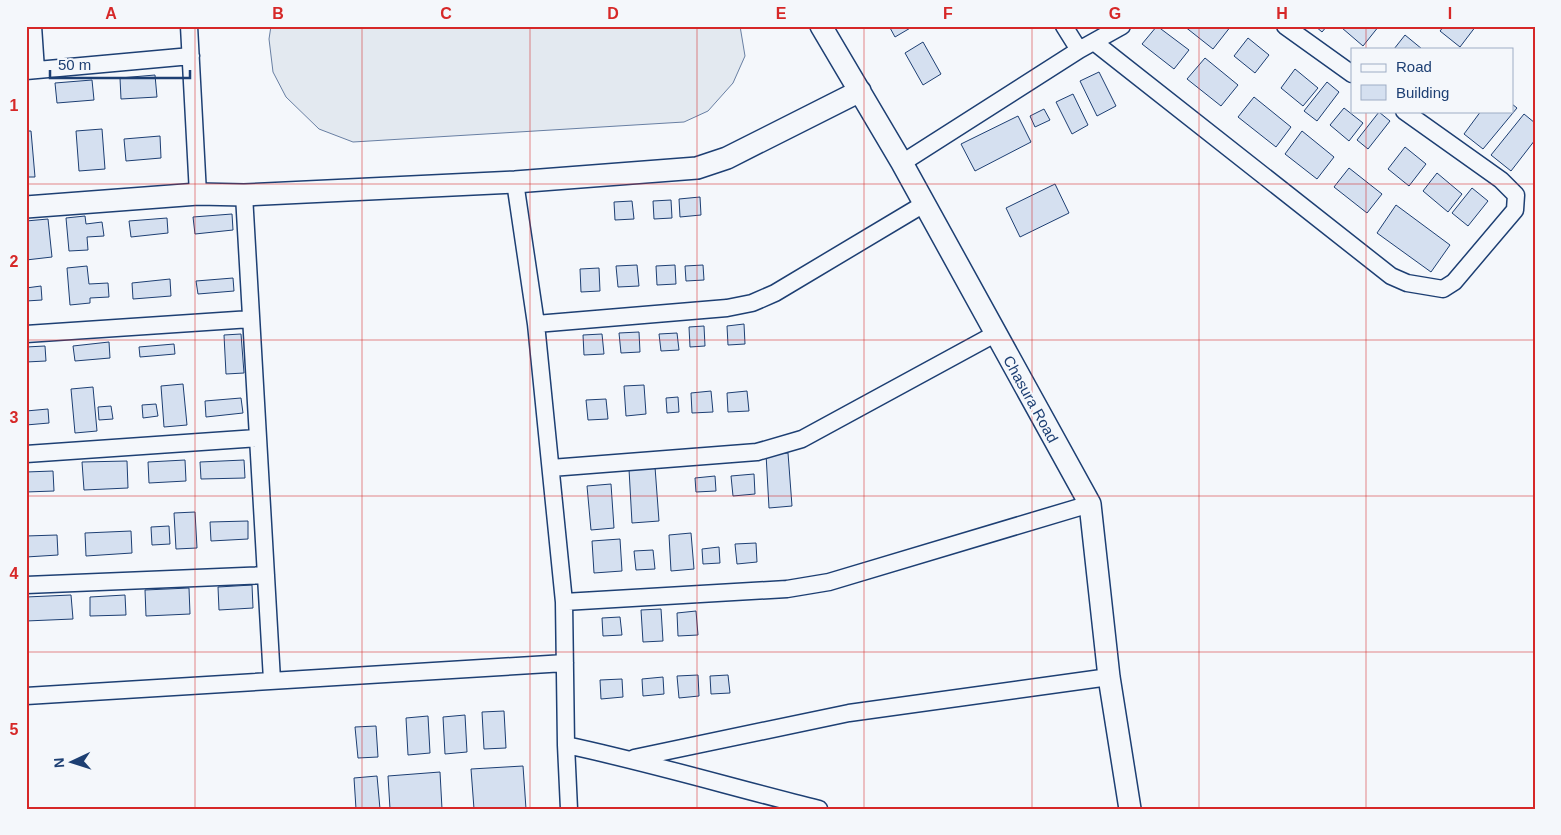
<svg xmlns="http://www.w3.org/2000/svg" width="1561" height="835" font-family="Arial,sans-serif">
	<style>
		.grass { fill: #e3e9f0; stroke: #687fa3 }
		.building { fill: #d5e0f0; stroke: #1d3f73 }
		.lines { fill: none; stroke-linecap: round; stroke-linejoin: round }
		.minor-casing { stroke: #1d3f73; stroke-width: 19 }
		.tertiary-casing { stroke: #1d3f73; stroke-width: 24 }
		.minor { stroke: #f4f7fb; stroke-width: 16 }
		.tertiary { stroke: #f4f7fb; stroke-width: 21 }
		.grid { fill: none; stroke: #d62828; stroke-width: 1; stroke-opacity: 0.55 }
		.labels { text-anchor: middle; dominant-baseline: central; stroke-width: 4; stroke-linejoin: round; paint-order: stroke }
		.street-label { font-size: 15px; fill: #1d3f73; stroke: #f4f7fb }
		.neatline { fill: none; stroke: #d62828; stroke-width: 2 }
		.grid-label { font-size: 16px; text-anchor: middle; font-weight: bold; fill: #d62828 }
	</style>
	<rect width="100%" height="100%" fill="#f4f7fb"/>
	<path class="grass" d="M 271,26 L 740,26 L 745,56 L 733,83 L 708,111 L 684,122 L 353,142 L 319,129 L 286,97 L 273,72 L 269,39 Z"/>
	<path class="building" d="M 889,26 L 912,26 L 912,27 L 895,37 Z
		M 1157,26 L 1189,50 L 1174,69 L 1142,44 Z
		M 1184,26 L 1231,26 L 1213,49 Z
		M 1315,26 L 1327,26 L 1322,32 Z
		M 1343,26 L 1379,26 L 1363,46 L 1342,28 Z
		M 1444,26 L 1476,26 L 1460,47 L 1440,31 Z
		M 1405,35 L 1422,49 L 1394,49 Z
		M 1248,38 L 1269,55 L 1255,73 L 1234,56 Z
		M 923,42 L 941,74 L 923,85 L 905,53 Z
		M 1205,58 L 1238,85 L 1221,106 L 1187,79 Z
		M 1295,69 L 1318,88 L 1303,106 L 1281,88 Z
		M 1099,72 L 1116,106 L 1097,116 L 1080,81 Z
		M 155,75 L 157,97 L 121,99 L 120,78 Z
		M 92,80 L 94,100 L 57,103 L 55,83 Z
		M 1327,82 L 1339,92 L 1317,121 L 1304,111 Z
		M 1073,94 L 1088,125 L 1072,134 L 1056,102 Z
		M 1254,97 L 1291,127 L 1276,147 L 1238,117 Z
		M 1512,104 L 1517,108 L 1483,149 L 1464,134 L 1481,111 L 1512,111 Z
		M 1344,108 L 1363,123 L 1349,141 L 1330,125 Z
		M 1044,109 L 1050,120 L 1035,127 L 1030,116 Z
		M 1379,112 L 1390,121 L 1368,149 L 1357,140 Z
		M 1524,114 L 1535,123 L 1535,140 L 1511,171 L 1491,155 Z
		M 1018,116 L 1031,142 L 975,171 L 961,144 Z
		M 102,129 L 105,169 L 79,171 L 76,131 Z
		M 26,131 L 31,131 L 35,177 L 26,177 Z
		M 1302,131 L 1334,157 L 1317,179 L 1285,154 Z
		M 160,136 L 161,158 L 126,161 L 124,139 Z
		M 1405,147 L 1426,164 L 1409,186 L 1388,169 Z
		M 1349,168 L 1382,194 L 1367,213 L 1334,187 Z
		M 1437,173 L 1462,194 L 1448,212 L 1423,191 Z
		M 1055,184 L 1069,213 L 1020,237 L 1006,208 Z
		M 1472,188 L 1488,201 L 1468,226 L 1452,213 Z
		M 700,197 L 701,215 L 680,217 L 679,199 Z
		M 671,200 L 672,218 L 654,219 L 653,201 Z
		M 632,201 L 634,219 L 615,220 L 614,202 Z
		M 1396,205 L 1450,245 L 1431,272 L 1377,233 Z
		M 232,214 L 233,230 L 195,234 L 193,217 Z
		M 85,216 L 86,224 L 102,222 L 104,236 L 87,237 L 88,250 L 69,251 L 66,218 Z
		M 167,218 L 168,233 L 131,237 L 129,221 Z
		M 48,219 L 52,257 L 26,260 L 26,221 Z
		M 637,265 L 639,286 L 618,287 L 616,266 Z
		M 675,265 L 676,284 L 657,285 L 656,266 Z
		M 703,265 L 704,280 L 686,281 L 685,266 Z
		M 87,266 L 89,284 L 108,283 L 109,297 L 90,298 L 90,303 L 70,305 L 67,268 Z
		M 599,268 L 600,291 L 581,292 L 580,269 Z
		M 233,278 L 234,291 L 198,294 L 196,281 Z
		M 170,279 L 171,296 L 133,299 L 132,283 Z
		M 41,286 L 42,300 L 26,301 L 26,288 Z
		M 744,324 L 745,344 L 728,345 L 727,326 Z
		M 704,326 L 705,346 L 690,347 L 689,327 Z
		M 639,332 L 640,352 L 621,353 L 619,333 Z
		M 677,333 L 679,350 L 661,351 L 659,334 Z
		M 241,334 L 244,373 L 226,374 L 224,335 Z
		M 602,334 L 604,354 L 584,355 L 583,335 Z
		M 109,342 L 110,358 L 75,361 L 73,346 Z
		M 174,344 L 175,354 L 140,357 L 139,347 Z
		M 45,346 L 46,361 L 26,362 L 26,347 Z
		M 183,384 L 187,425 L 164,427 L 161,386 Z
		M 644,385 L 646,414 L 626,416 L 624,386 Z
		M 93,387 L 97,431 L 75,433 L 71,389 Z
		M 711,391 L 713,412 L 692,413 L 691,393 Z
		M 747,391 L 749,411 L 728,412 L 727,393 Z
		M 678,397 L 679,412 L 667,413 L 666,398 Z
		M 241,398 L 243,413 L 206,417 L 205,401 Z
		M 606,399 L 608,419 L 588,420 L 586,400 Z
		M 156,404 L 158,416 L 143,418 L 142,405 Z
		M 111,406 L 113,419 L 99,420 L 98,407 Z
		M 48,409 L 49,423 L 26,425 L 26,411 Z
		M 788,453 L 792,506 L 769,508 L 766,454 Z
		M 185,460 L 186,481 L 149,483 L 148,462 Z
		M 244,460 L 245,478 L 201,479 L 200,462 Z
		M 127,461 L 128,488 L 84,490 L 82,462 Z
		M 655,467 L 659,521 L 632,523 L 629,469 Z
		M 53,471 L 54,491 L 26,492 L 26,472 Z
		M 754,474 L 755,494 L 733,496 L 731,476 Z
		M 715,476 L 716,491 L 696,492 L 695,478 Z
		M 611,484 L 614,528 L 591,530 L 587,486 Z
		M 195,512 L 197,548 L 176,549 L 174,513 Z
		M 248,521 L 248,539 L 211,541 L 210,522 Z
		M 169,526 L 170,544 L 152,545 L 151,527 Z
		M 131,531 L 132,553 L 86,556 L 85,533 Z
		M 691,533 L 694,569 L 671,571 L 669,535 Z
		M 57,535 L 58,555 L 26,557 L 26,536 Z
		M 620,539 L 622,571 L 594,573 L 592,541 Z
		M 756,543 L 757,562 L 737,564 L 735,544 Z
		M 719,547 L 720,563 L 703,564 L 702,549 Z
		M 653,550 L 655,569 L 636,570 L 634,551 Z
		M 252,585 L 253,608 L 219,610 L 218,587 Z
		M 189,588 L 190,614 L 146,616 L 145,590 Z
		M 71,595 L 73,619 L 26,621 L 26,597 Z
		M 125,595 L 126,615 L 90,616 L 90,597 Z
		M 661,609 L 663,641 L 643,642 L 641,610 Z
		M 696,611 L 698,635 L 678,636 L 677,613 Z
		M 620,617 L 622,635 L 603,636 L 602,618 Z
		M 698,675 L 699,696 L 679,698 L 677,676 Z
		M 728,675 L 730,693 L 711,694 L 710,676 Z
		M 663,677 L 664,694 L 643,696 L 642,679 Z
		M 622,679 L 623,697 L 601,699 L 600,680 Z
		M 504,711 L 506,748 L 484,749 L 482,712 Z
		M 465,715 L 467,752 L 445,754 L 443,717 Z
		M 428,716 L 430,753 L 408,755 L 406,718 Z
		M 376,726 L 378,757 L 358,758 L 355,727 Z
		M 523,766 L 526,809 L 474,809 L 471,769 Z
		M 440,772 L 442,809 L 390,809 L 388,776 Z
		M 377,776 L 380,809 L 356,809 L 354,778 Z"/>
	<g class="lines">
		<g class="minor-casing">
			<path id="minor" d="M 33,26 L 36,70
				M 189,26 L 198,194
				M 1064,26 L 1079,50
				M 1285,26 L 1352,74
				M 1094,42 L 1391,276 L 1407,283 L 1443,289 L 1454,282 L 1515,210 L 1516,195 L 1501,180 L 1404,111
				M 26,71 L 191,56
				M 902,163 L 1079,50 L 1122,26
				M 515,182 L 536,324 L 564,602 L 566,745 C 651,763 734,788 819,809
				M 244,195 L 272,680
				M 536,324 L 727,308 L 752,303 L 775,293 L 924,204
				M 26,334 L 251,319
				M 26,454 L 258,438
				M 551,468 L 757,452 L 802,439 L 995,334
				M 26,585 L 266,575
				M 564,602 L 787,589 L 829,582 L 1090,504
				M 26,696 L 565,663
				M 566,745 L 569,809
				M 634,758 L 849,713 L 1109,677"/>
		</g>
		<g class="tertiary-casing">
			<path id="tertiary" d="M 821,26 L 902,163 L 1090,504 L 1109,677 L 1130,809
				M 26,207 L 198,194 L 244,195 L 515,182 L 697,168 L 727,158 L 860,91"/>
		</g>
		<use href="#minor" class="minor"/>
		<use href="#tertiary" class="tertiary"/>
	</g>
	<path class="grid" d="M 195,26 L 195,809M 362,26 L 362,809M 530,26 L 530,809M 697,26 L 697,809M 864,26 L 864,809M 1032,26 L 1032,809M 1199,26 L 1199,809M 1366,26 L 1366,49M 1366,111 L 1366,809M 26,184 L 1535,184M 26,340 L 1535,340M 26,496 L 1535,496M 26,652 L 1535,652"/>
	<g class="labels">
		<g class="street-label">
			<text transform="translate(1031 399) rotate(61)">Chasura Road</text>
		</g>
	</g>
	<rect width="1561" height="835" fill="none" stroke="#f4f7fb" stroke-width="55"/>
	<rect x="1351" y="48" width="162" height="65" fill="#f4f7fb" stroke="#9eadc5"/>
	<rect x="1361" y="64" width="25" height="8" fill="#f4f7fb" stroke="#9eadc5"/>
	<text x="1396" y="72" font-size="15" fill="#1d3f73">Road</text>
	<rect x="1361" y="85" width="25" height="15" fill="#d5e0f0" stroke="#9eadc5"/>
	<text x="1396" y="98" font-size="15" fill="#1d3f73">Building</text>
	<g transform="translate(72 762) rotate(266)" stroke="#f4f7fb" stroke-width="4" paint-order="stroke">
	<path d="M0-4L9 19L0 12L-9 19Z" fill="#1d3f73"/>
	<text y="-8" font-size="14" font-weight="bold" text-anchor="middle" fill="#1d3f73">N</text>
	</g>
	<path d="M50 70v8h140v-8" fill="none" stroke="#1d3f73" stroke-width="2.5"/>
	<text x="58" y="70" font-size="15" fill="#1d3f73" stroke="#f4f7fb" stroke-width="4" paint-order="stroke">50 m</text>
	<rect x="28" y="28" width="1506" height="780" class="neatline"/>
	<g class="grid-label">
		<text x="111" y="19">A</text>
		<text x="278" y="19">B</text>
		<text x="446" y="19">C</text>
		<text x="613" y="19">D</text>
		<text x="781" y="19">E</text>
		<text x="948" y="19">F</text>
		<text x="1115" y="19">G</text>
		<text x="1282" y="19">H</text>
		<text x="1450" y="19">I</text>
		<text x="14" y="111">1</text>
		<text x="14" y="267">2</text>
		<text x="14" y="423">3</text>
		<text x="14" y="579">4</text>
		<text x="14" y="735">5</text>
	</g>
</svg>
